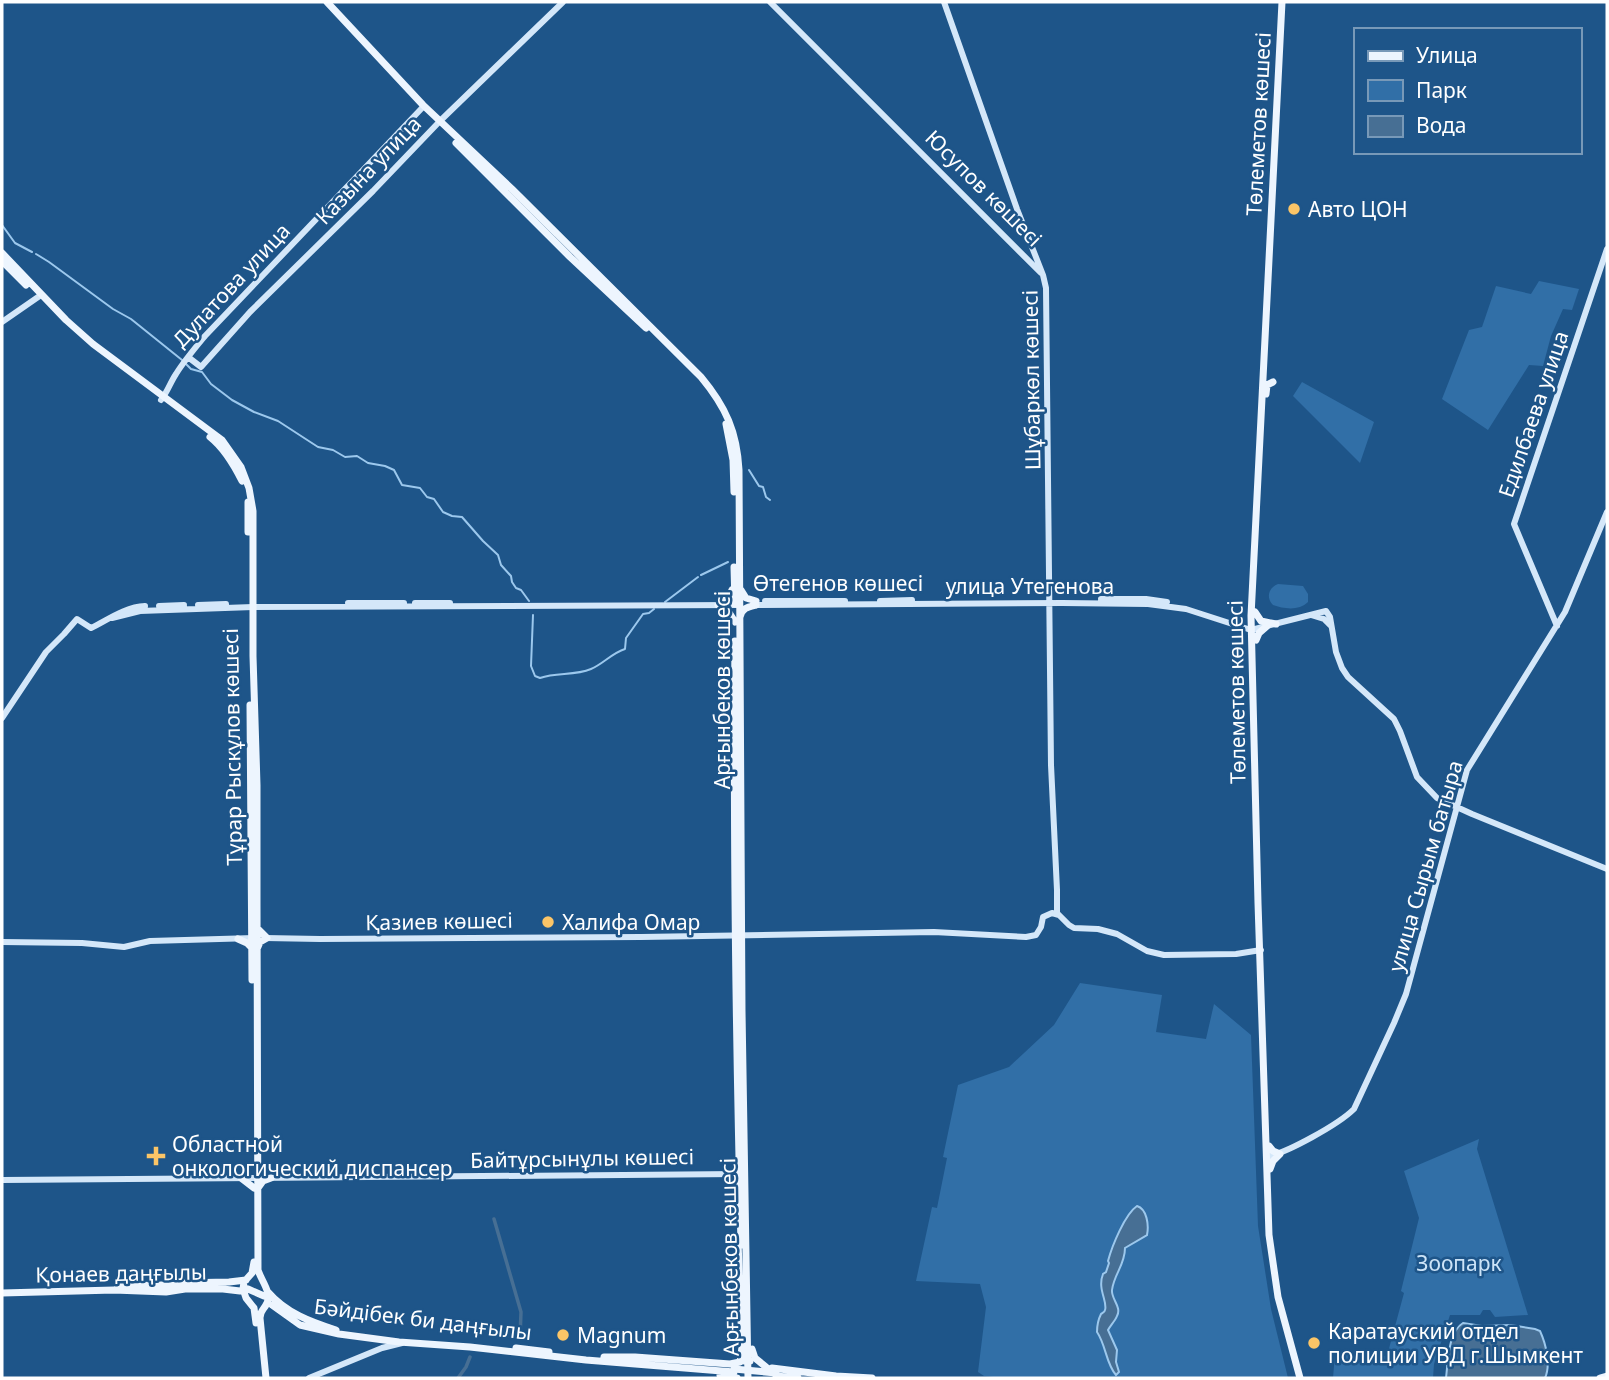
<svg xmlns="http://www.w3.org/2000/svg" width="1609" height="1380" font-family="'Noto Sans',sans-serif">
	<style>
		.green { fill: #316fa7 }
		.water { fill: #476f94; stroke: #9cc8ed; stroke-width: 2 }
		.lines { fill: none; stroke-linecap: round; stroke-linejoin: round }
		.stream { stroke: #9cc8ed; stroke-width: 2 }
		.canal { stroke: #476f94; stroke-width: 3.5 }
		.secondary { stroke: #d4e7f9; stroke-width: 6 }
		.primary { stroke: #edf5fe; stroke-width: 7 }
		.primary-bridge { stroke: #edf5fe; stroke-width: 7 }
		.poi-dot { fill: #fbc567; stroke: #1e5589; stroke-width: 2.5 }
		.labels { text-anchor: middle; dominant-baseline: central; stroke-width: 5; stroke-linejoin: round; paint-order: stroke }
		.street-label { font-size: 21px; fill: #fff; stroke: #1e5589 }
		.poi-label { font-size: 21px; fill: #fff; stroke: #1e5589; text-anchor: start }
		.park-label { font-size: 21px; fill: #cde4f8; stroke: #1e5589 }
	</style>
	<rect width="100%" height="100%" fill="#1e5589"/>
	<path class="green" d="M 1539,281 L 1579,289 L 1572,310 L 1563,309 L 1551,336 L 1543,366 L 1529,365 L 1488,430 L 1442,399 L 1469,330 L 1482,327 L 1496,286 L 1531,294 Z
		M 1302,382 L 1374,422 L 1360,463 L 1293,396 Z
		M 1278,584 L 1303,586 L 1308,594 L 1308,602 C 1299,611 1284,609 1273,605 C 1266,598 1268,588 1278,584 Z
		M 1080,983 L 1162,995 L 1156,1032 L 1206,1039 L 1214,1004 L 1251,1035 L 1258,1226 L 1271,1309 L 1288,1378 L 1002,1378 L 984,1376 L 978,1372 L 986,1307 L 980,1284 L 916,1281 L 932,1207 L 937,1208 L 947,1158 L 943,1157 L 958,1085 L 1009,1067 L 1054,1025 Z
		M 1479,1139 L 1477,1149 L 1528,1315 L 1495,1317 L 1490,1310 L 1483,1310 L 1480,1315 L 1450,1315 L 1434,1364 L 1433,1378 L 1333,1378 L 1335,1354 L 1387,1356 L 1404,1293 L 1401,1291 L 1419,1218 L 1404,1171 Z"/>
	<path class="water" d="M 1137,1206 C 1147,1209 1149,1225 1147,1235 L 1125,1248 C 1125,1265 1114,1274 1112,1290 C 1111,1299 1122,1307 1117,1316 C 1115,1321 1110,1326 1108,1330 L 1117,1350 L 1116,1362 L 1119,1372 L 1116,1375 C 1106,1364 1106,1345 1097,1332 C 1097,1327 1098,1320 1101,1314 C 1102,1313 1105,1312 1105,1310 C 1108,1302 1097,1289 1103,1274 L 1106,1272 L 1109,1263 L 1108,1261 C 1112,1246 1125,1214 1137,1206 Z
		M 1463,1323 L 1482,1326 L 1511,1325 L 1535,1329 L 1540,1331 C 1546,1344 1551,1365 1545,1378 L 1446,1378 C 1448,1362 1448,1332 1463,1323 Z"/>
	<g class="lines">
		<path class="stream" d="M 2,225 L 15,243 L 32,252
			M 36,254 L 49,262 L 113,309 L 131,319 L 182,360
			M 186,364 L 191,369 L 202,372 L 211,384 L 232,400 L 254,412 L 278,421 L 318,447 L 333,450 L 345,457 L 357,456 L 368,463 L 385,466 L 394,470 L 402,485 L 420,488 L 427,497 L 434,499 L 443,512 L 452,516 L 462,517 L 483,541 L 498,555 L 501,565 L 511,576 L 512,582 L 516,588 L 521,590 L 529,601
			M 749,470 L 759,486 L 763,487 L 766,497 L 770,500
			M 701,575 L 728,562
			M 665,602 L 698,577
			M 533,615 L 531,666 L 535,676 L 540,678 C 557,672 574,676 591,669 C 603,664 612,653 625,649 L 626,638 L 643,614 L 649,613 L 654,609"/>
		<path class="canal" d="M 494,1219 L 521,1312 L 520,1338 L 510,1336
			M 458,1378 L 466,1367 L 470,1357"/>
		<path class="secondary" d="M 770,2 L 1041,273
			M 944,2 L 1017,209 L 1043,275 L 1046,288 L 1051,765 L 1057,890 L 1057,914
			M 2,322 L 41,295
			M 188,357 L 201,367 L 250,312 L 373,191 L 440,121 L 563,2
			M 161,400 C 168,391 170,383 176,374 C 184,361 195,348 205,336 L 422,108
			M 1101,599 L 1146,599 L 1167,602
			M 765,601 L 845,601
			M 880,601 L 912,600
			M 348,603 L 404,603
			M 415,603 L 450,603
			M 198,605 L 226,604
			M 753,605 L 1062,603 L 1148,604 L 1186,609 L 1251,630 L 1326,611 L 1330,617 L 1336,652 L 1342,668 L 1348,677 L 1394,719 L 1400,731 L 1417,777 L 1437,798 L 1472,814 L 1607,869
			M 159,606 L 184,605
			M 1311,615 L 1324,619 L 1331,626
			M 112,618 L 140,611 L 253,607 L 739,605
			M 1557,626 L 1514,524 L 1607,249
			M 2,718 L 46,652 L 64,634 L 77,619 L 91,628 C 109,619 125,607 145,606
			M 265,938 L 320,939 L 641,937 L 934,932 L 1026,937 L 1036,935 L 1041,927 L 1043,917 L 1052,913 L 1059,915 L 1069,925 L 1074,928 L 1098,929 L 1117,934 L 1147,951 L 1164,955 L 1236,954 L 1261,950
			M 2,942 L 82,943 L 124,947 L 150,941 L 254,938
			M 1266,1157 C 1287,1153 1339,1124 1354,1109 L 1394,1023 L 1406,994 L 1467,770 L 1565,612 L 1607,512
			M 2,1180 L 739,1174
			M 309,1378 L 382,1348 L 402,1343"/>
		<path class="primary" d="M 327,2 L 423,105 L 512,189 L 701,377 C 726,407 737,432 739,470 L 742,1011 L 748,1378
			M 1282,2 L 1251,616 L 1258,903 L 1269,1235 L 1278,1297 L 1300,1378
			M 456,143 L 570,257 L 646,328
			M 2,253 L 66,320 L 93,344 L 222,440 L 241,467 L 249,488 L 253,511 L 253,656 L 257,785 L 257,903 L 258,1270 C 261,1280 272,1293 267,1303 C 264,1310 260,1310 260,1318 L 266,1378
			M 2,261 L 26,285
			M 1266,394 L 1267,385 L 1273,382
			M 726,424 L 733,460 L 734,492
			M 210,437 C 224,448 234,465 242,481
			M 248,502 L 248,532
			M 734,567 L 735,604
			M 741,590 L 746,598 L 756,601
			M 724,601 L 729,597 L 732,590
			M 718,605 L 726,608 L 735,622
			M 1255,612 L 1261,621 L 1276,624
			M 740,617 C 742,608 748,607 756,605
			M 1256,640 L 1259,633 L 1267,626
			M 735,641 C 733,842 736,1043 741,1245
			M 250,705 L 252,980
			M 238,939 L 247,943 L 252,948
			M 257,949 L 260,942 L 267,938 L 257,928
			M 1269,1146 L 1273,1151 L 1280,1154 L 1273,1161 L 1270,1169
			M 241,1178 L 254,1188
			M 258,1188 L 263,1181 L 271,1178
			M 254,1262 L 252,1273 L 244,1282 L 243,1289 L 246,1298 L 254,1308 L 256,1323
			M 177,1283 L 229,1282 L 246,1280
			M 118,1286 L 163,1285 L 183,1286
			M 248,1289 L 264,1296
			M 268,1292 C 286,1313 311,1322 336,1330
			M 2,1293 L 114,1290 L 166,1292 L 185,1289 L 223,1289 L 240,1291
			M 272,1305 L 300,1325 L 339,1334 L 399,1342 L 470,1347 L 586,1360 L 734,1372
			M 516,1348 L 549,1352
			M 752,1349 L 755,1358 L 766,1367
			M 604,1357 L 635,1357 L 730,1364 L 740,1362 L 742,1347 L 738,1241
			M 772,1368 L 836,1376 L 872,1378
			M 720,1375 L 737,1378
			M 776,1376 L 798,1378
			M 1600,1378 L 1607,1376"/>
		<path class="primary-bridge" d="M 744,1361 L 750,1361
			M 734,1369 L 776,1373"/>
	</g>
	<g class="poi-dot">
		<circle cx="1294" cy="209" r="7"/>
		<circle cx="548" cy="922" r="7"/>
		<path d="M152.5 1145.5h7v7h7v7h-7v7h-7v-7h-7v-7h7z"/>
		<circle cx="563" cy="1335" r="7"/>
		<circle cx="1314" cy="1343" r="7"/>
	</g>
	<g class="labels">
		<g class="street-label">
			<text transform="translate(1258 124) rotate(-87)">Төлеметов көшесі</text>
			<text transform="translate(368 170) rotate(-46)">Казына улица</text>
			<text transform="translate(984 188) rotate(45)">Юсупов көшесі</text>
			<text transform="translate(231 285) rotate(-47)">Дулатова улица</text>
			<text transform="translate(1031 380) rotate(-91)">Шұбаркөл көшесі</text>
			<text transform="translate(1533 414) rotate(-71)">Едилбаева улица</text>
			<text x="838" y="583">Өтегенов көшесі</text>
			<text x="1030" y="586">улица Утегенова</text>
			<text transform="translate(722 690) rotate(-90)">Арғынбеков көшесі</text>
			<text transform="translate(1236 692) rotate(-91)">Төлеметов көшесі</text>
			<text transform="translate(232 747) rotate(-91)">Тұрар Рыскұлов көшесі</text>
			<text transform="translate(1425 866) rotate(-74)">улица Сырым батыра</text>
			<text transform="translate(439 921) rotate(-1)">Қазиев көшесі</text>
			<text transform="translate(582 1158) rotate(-1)">Байтұрсынұлы көшесі</text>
			<text transform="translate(729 1257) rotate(-91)">Арғынбеков көшесі</text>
			<text transform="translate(121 1273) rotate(-1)">Қонаев даңғылы</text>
			<text transform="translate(423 1319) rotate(7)">Бәйдібек би даңғылы</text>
		</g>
		<g class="poi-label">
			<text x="1308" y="209">Авто ЦОН</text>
			<text x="562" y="922">Халифа Омар</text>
			<text x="172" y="1144">Областной<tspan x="172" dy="24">онкологический диспансер</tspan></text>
			<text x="1328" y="1331">Каратауский отдел<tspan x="1328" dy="24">полиции УВД г.Шымкент</tspan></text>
			<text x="577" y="1335">Magnum</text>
		</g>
		<g class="park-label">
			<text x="1459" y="1263">Зоопарк</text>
		</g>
	</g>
	<rect width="1609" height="1380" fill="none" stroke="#ffffff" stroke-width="7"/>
	<rect x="1354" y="28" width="228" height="126" fill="#1e5589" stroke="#7899b8" stroke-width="2"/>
	<rect x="1368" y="51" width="35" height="10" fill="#edf5fe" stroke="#7899b8" stroke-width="2"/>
	<text x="1416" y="63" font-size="21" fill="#ffffff">Улица</text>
	<rect x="1368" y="80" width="35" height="21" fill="#316fa7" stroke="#7899b8" stroke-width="2"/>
	<text x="1416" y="98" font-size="21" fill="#ffffff">Парк</text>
	<rect x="1368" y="116" width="35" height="21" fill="#476f94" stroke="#7899b8" stroke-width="2"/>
	<text x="1416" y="133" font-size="21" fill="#ffffff">Вода</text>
</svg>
